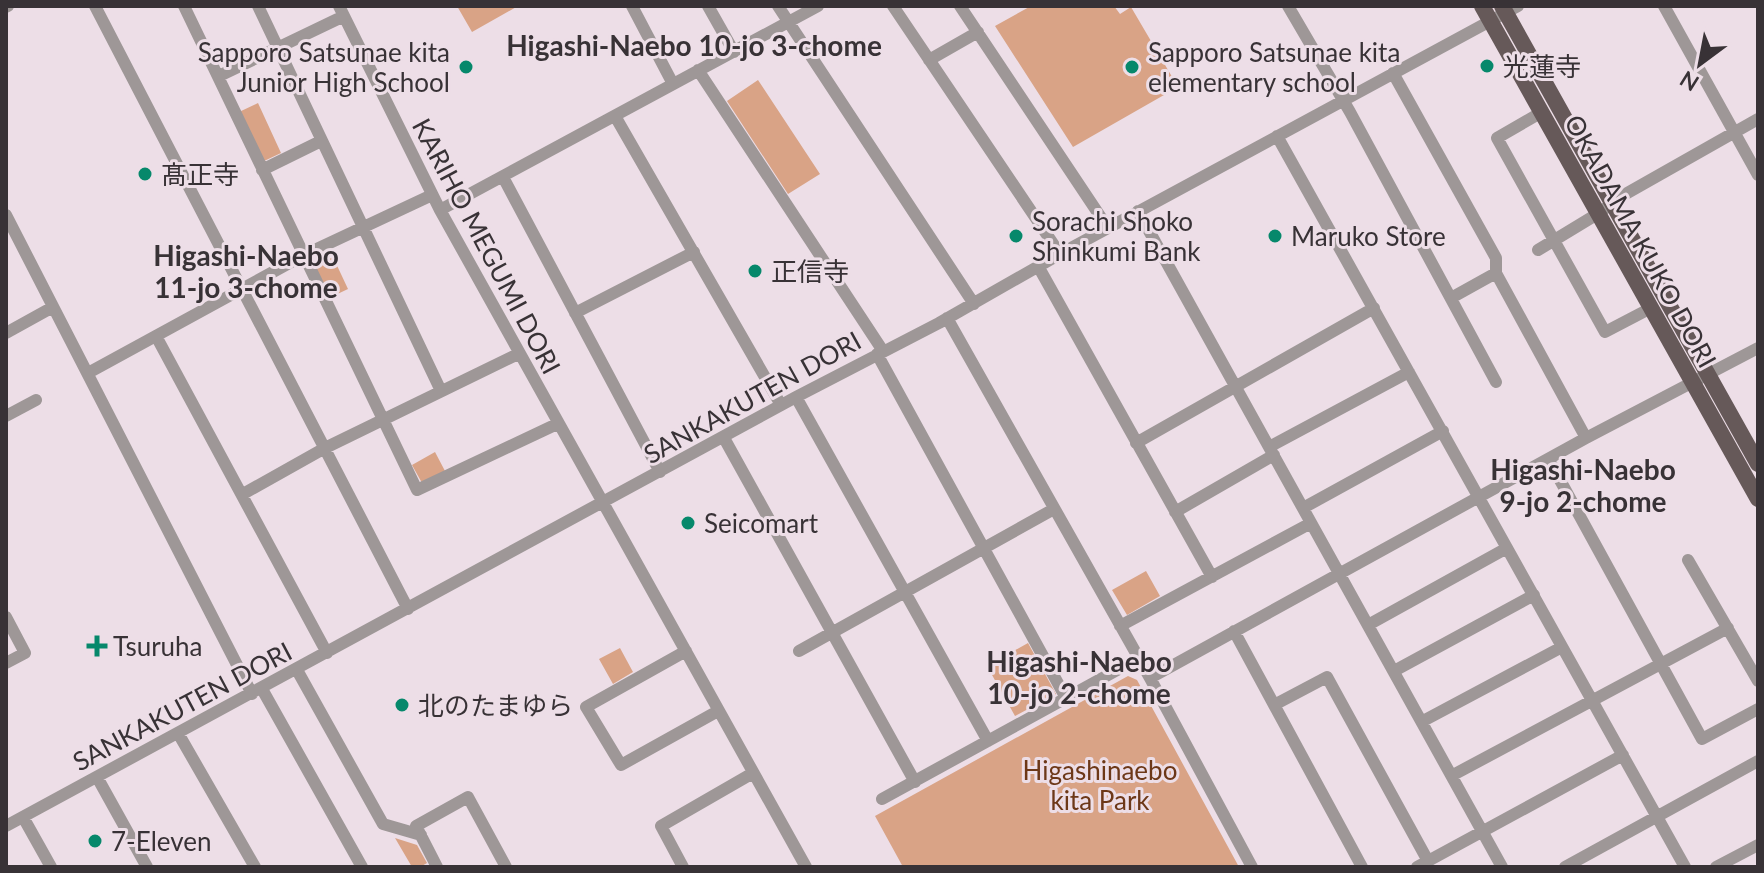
<svg xmlns="http://www.w3.org/2000/svg" width="1764" height="873" font-family="Lato,'Noto Sans JP',sans-serif">
	<style>
		.green { fill: #d9a386 }
		.lines { fill: none; stroke-linecap: round; stroke-linejoin: round }
		.minor { stroke: #9e9797; stroke-width: 12 }
		.major { stroke: #665959; stroke-width: 16 }
		.poi-dot { fill: #06886b; stroke: #eddee7; stroke-width: 3 }
		.labels { text-anchor: middle; dominant-baseline: central; stroke-width: 6; stroke-linejoin: round; paint-order: stroke }
		.poi-label { font-size: 26px; fill: #383236; stroke: #eddee7; text-anchor: start }
		.street-label { font-size: 26px; fill: #383236; stroke: #eddee7 }
		.park-label { font-size: 26px; fill: #6d3818; stroke: #eddee7 }
		.neighbourhood-label { font-size: 28px; font-weight: bold; fill: #383236; stroke: #eddee7 }
	</style>
	<rect width="100%" height="100%" fill="#eddee7"/>
	<path class="green" d="M 457,6 L 518,6 L 472,32 Z
		M 1031,6 L 1114,6 L 1120,14 L 1131,7 L 1178,87 L 1073,147 L 995,26 Z
		M 758,80 L 820,174 L 788,194 L 727,101 Z
		M 258,103 L 281,153 L 262,162 L 239,112 Z
		M 333,257 L 348,289 L 329,298 L 314,266 Z
		M 435,452 L 445,471 L 422,483 L 412,465 Z
		M 1146,571 L 1160,596 L 1127,615 L 1112,590 Z
		M 1028,643 L 1056,694 L 1015,716 L 987,666 Z
		M 620,648 L 633,672 L 613,684 L 599,659 Z
		M 1128,676 L 1137,680 L 1239,867 L 903,867 L 875,816 Z
		M 395,838 L 417,845 L 427,863 L 420,867 L 412,867 Z"/>
	<g class="lines">
		<path class="minor" d="M 95,6 L 408,609
			M 184,6 L 417,490 L 557,424
			M 258,6 L 441,391
			M 339,6 L 440,210 L 806,867
			M 632,6 L 673,84
			M 708,6 L 734,52
			M 778,6 L 974,304
			M 893,6 L 1060,254
			M 960,6 L 1108,228
			M 1288,6 L 1350,112 L 1496,382
			M 1664,6 L 1758,175
			M 6,7 L 8,6
			M 929,60 L 978,32
			M 698,70 L 883,351
			M 1393,73 L 1496,258 L 1496,273 L 1586,438
			M 219,76 L 344,16
			M 1542,112 L 1497,138 L 1605,332 L 1651,308
			M 615,116 L 781,405
			M 1277,136 L 1685,867
			M 262,170 L 321,141
			M 503,177 L 660,472
			M 440,210 L 818,6
			M 1138,211 L 1502,867
			M 6,215 L 252,694
			M 1538,250 L 1599,213 L 1622,196 L 1758,119
			M 1038,266 L 1212,577
			M 1451,298 L 1496,273
			M 575,313 L 694,252
			M 947,318 L 1150,678 L 1252,867
			M 6,333 L 53,307
			M 156,336 L 327,653
			M 877,354 L 1066,698
			M 88,373 L 304,255 L 432,195
			M 796,397 L 988,741
			M 6,416 L 36,400
			M 724,438 L 915,782
			M 1136,443 L 1374,308
			M 1269,447 L 1409,372
			M 1549,460 L 1702,739 L 1758,709
			M 243,494 L 325,448 L 518,354
			M 1303,508 L 1443,431
			M 1175,512 L 1274,455
			M 1688,560 L 1758,681
			M 6,617 L 25,653 L 6,663
			M 1368,625 L 1507,548
			M 1120,626 L 1311,523
			M 1234,631 L 1362,867
			M 686,651 L 586,707 L 621,765 L 718,711
			M 799,651 L 1054,509
			M 297,670 L 383,824 L 421,835
			M 1394,671 L 1534,595
			M 1150,678 L 1586,438 L 1758,348
			M 262,689 L 362,867
			M 1274,705 L 1327,677 L 1428,861
			M 1423,721 L 1562,647
			M 178,733 L 255,867
			M 1453,775 L 1728,628
			M 97,777 L 147,867
			M 882,799 L 1139,658
			M 23,817 L 51,867
			M 6,826 L 796,397 L 939,323 L 1060,254 L 1518,6
			M 437,867 L 416,826 L 468,797 L 506,867
			M 683,867 L 661,826 L 753,773
			M 1417,867 L 1623,755
			M 1565,867 L 1758,761
			M 1716,867 L 1758,845"/>
		<path class="major" d="M 1482,6 L 1758,499
			M 1502,6 L 1758,464"/>
	</g>
	<g class="poi-dot">
		<circle cx="1487" cy="66" r="8"/>
		<circle cx="466" cy="67" r="8"/>
		<circle cx="1132" cy="67" r="8"/>
		<circle cx="145" cy="174" r="8"/>
		<circle cx="1016" cy="236" r="8"/>
		<circle cx="1275" cy="236" r="8"/>
		<circle cx="755" cy="271" r="8"/>
		<circle cx="688" cy="523" r="8"/>
		<path d="M93 634h8v8h8v8h-8v8h-8v-8h-8v-8h8z"/>
		<circle cx="402" cy="705" r="8"/>
		<circle cx="95" cy="841" r="8"/>
	</g>
	<g class="labels">
		<g class="poi-label">
			<text x="450" y="52" text-anchor="end">Sapporo Satsunae kita<tspan x="450" dy="30">Junior High School</tspan></text>
			<text x="1148" y="52">Sapporo Satsunae kita<tspan x="1148" dy="30">elementary school</tspan></text>
			<text x="1503" y="66">光蓮寺</text>
			<text x="161" y="174">髙正寺</text>
			<text x="1032" y="221">Sorachi Shoko<tspan x="1032" dy="30">Shinkumi Bank</tspan></text>
			<text x="1291" y="236">Maruko Store</text>
			<text x="771" y="271">正信寺</text>
			<text x="704" y="523">Seicomart</text>
			<text x="113" y="646">Tsuruha</text>
			<text x="418" y="705">北のたまゆら</text>
			<text x="111" y="841">7-Eleven</text>
		</g>
		<g class="street-label">
			<text transform="translate(1641 241) rotate(61)">OKADAMA KUKO DORI</text>
			<text transform="translate(487 246) rotate(62)">KARIHO MEGUMI DORI</text>
			<text transform="translate(752 397) rotate(-29)">SANKAKUTEN DORI</text>
			<text transform="translate(182 706) rotate(-28)">SANKAKUTEN DORI</text>
		</g>
		<g class="park-label">
			<text x="1100" y="770">Higashinaebo<tspan x="1100" dy="30">kita Park</tspan></text>
		</g>
		<g class="neighbourhood-label">
			<text x="694" y="45">Higashi-Naebo 10-jo 3-chome</text>
			<text x="246" y="255">Higashi-Naebo<tspan x="246" dy="32">11-jo 3-chome</tspan></text>
			<text x="1583" y="469">Higashi-Naebo<tspan x="1583" dy="32">9-jo 2-chome</tspan></text>
			<text x="1079" y="661">Higashi-Naebo<tspan x="1079" dy="32">10-jo 2-chome</tspan></text>
		</g>
	</g>
	<rect width="1764" height="873" fill="none" stroke="#383236" stroke-width="16"/>
	<g transform="translate(1700 64) rotate(212)" stroke="#eddee7" stroke-width="6" paint-order="stroke">
	<path d="M0-6L14 30L0 20L-14 30Z" fill="#383236"/>
	<text y="-12" font-size="22" font-weight="bold" text-anchor="middle" fill="#383236">N</text>
	</g>
</svg>
